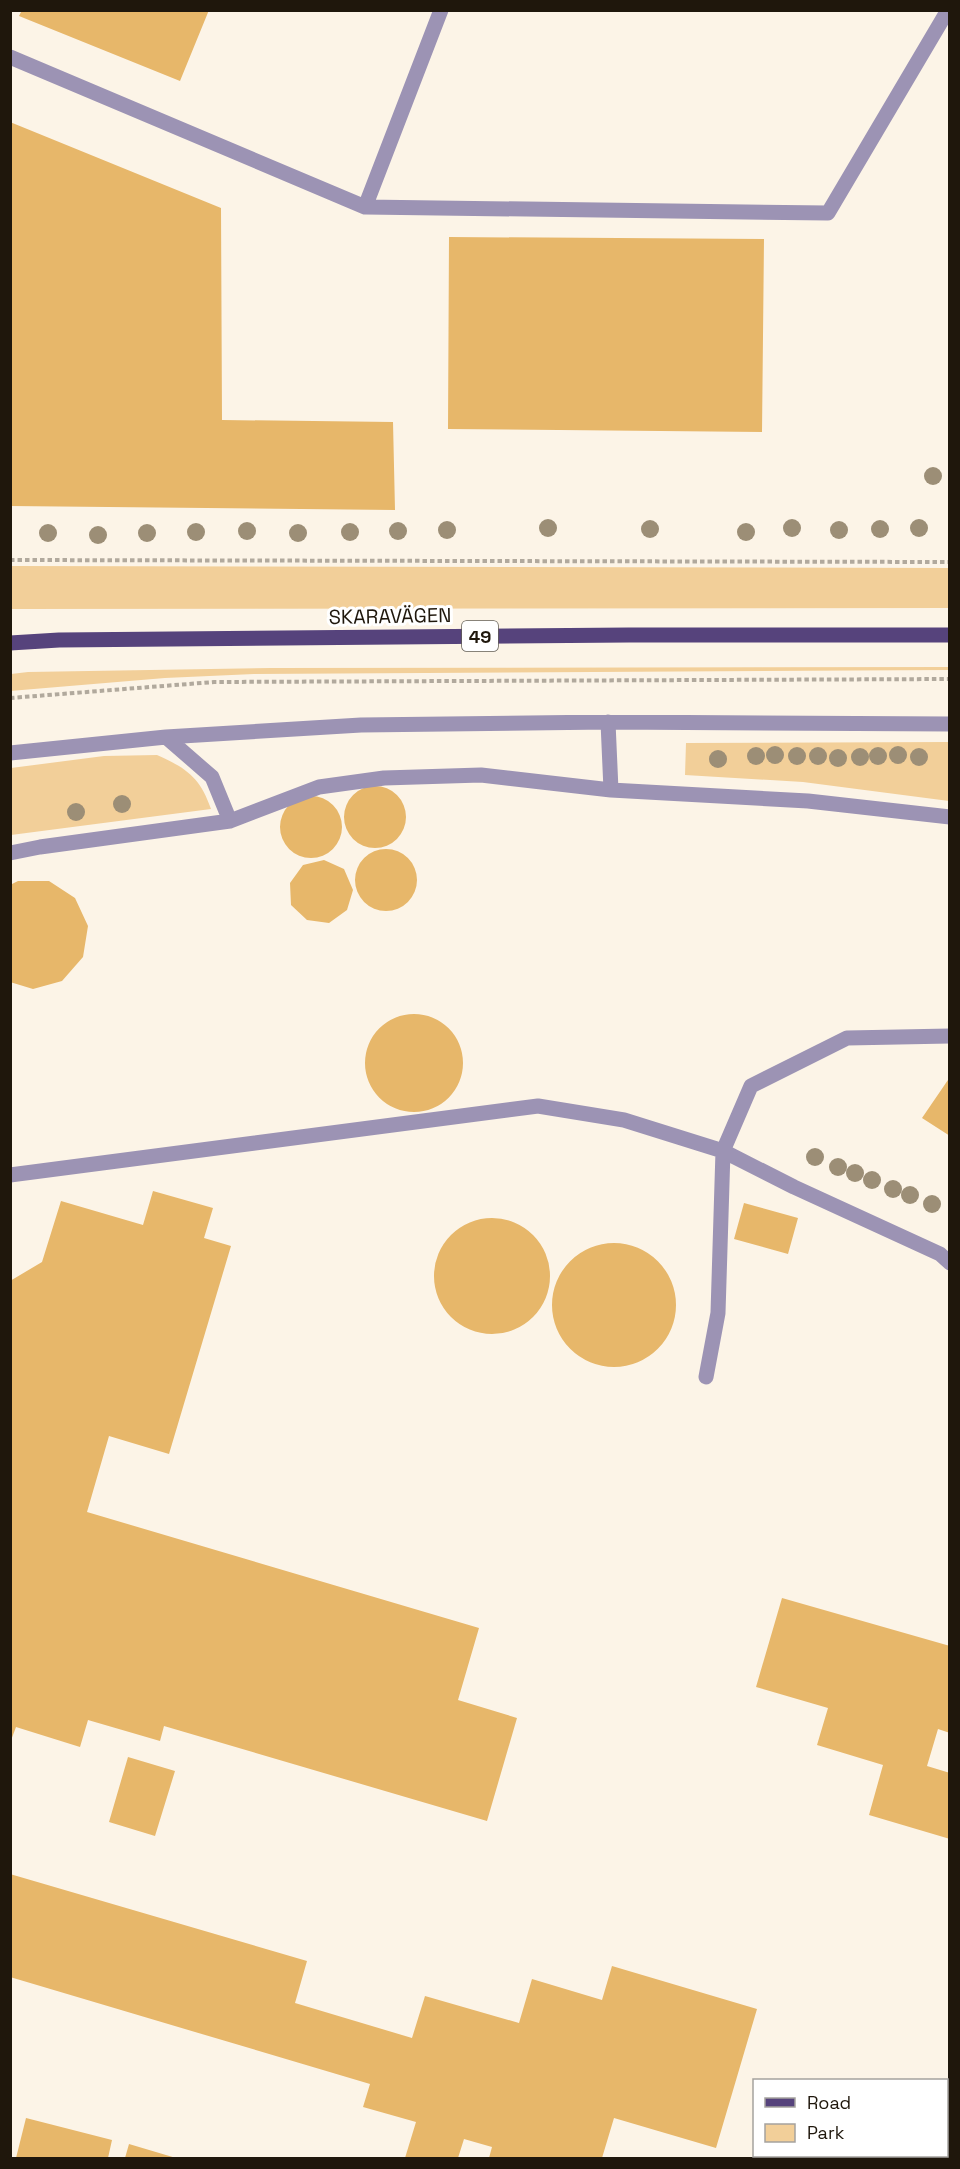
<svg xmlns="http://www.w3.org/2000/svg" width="960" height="2169" font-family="'Space Grotesk',sans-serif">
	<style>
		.green { fill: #f2cf99 }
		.building { fill: #e7b76a }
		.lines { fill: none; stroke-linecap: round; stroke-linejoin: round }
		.path { stroke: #b1a99d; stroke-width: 4; stroke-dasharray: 4.5 3; stroke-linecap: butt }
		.minor { stroke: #9c93b4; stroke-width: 15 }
		.major { stroke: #56437c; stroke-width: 15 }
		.tree { fill: #9c8e76 }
		.labels { text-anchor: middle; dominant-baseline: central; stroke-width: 6; stroke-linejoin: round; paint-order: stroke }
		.shield { fill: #fff; stroke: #625d55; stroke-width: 1.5 }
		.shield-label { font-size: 18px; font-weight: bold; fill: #1f170c }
		.street-label { font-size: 20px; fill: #1f170c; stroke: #fff }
	</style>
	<rect width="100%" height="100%" fill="#fcf4e7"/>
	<path class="green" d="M 11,566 L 949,568 L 950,608 L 11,609 Z
		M 950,667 L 949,670 L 254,674 L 165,678 L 10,691 L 11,674 L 28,672 L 271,668 Z
		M 949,742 L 949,801 L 803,782 L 685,775 L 686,743 Z
		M 157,755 C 186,768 200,777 211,809 L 11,835 L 11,768 L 104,756 Z"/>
	<path class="building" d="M 22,10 L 209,10 L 180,81 L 19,16 Z
		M 10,122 L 221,208 L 222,420 L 393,422 L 395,510 L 10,506 Z
		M 449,237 L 764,239 L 762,432 L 448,429 Z
		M344 817a31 31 0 1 1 62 0a31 31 0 1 1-62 0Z
		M280 827a31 31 0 1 1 62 0a31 31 0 1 1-62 0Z
		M355 880a31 31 0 1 1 62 0a31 31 0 1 1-62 0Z
		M 324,860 L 344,869 L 353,890 L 347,910 L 329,923 L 307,920 L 291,905 L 290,883 L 303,865 Z
		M 18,881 L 49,881 L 75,898 L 88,926 L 83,957 L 62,981 L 33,989 L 10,982 L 10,885 Z
		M365 1063a49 49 0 1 1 98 0a49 49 0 1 1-98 0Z
		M 950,1077 L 950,1136 L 922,1118 Z
		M 153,1191 L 213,1208 L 204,1238 L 231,1246 L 169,1454 L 109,1436 L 87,1512 L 479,1628 L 458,1700 L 517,1718 L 487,1821 L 164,1726 L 160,1741 L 88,1720 L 80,1747 L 16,1727 L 10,1743 L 10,1281 L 42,1262 L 61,1201 L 143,1225 Z
		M 744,1203 L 798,1218 L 788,1254 L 734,1239 Z
		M434 1276a58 58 0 1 1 116 0a58 58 0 1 1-116 0Z
		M552 1305a62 62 0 1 1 124 0a62 62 0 1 1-124 0Z
		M 782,1598 L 950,1646 L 950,1733 L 938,1729 L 927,1766 L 950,1773 L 950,1839 L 869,1815 L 883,1765 L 817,1745 L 828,1708 L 756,1687 Z
		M 128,1757 L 175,1771 L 155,1836 L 109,1822 Z
		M 10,1874 L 307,1961 L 295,2003 L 412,2038 L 425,1996 L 519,2023 L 532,1979 L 602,2000 L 612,1966 L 757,2009 L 716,2148 L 614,2118 L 602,2158 L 489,2158 L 492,2147 L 464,2139 L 458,2158 L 405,2158 L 416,2122 L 363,2107 L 370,2084 L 10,1977 Z
		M 26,2118 L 112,2140 L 108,2158 L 16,2158 Z
		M 129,2144 L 176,2158 L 125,2158 Z"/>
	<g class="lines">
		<path class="path" d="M 10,560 L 950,562
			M 10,698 L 214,682 L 950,679"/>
		<path class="minor" d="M 10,57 L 365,207 L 828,213 L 948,10
			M 365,207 L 441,10
			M 608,722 L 611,790
			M 166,737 L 212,777 L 230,821
			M 10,753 L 166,737 L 361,725 L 608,722 L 950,724
			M 10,853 L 40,847 L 230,821 L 319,787 L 384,778 L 481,775 L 611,790 L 808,801 L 950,817
			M 10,1175 L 538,1106 L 624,1120 L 723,1151 L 794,1187 L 940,1254 L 950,1263
			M 706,1377 L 718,1313 L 723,1151 L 751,1086 L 847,1038 L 950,1036"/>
		<path class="major" d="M 10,643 L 59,640 L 629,635 L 950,635"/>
	</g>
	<g class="tree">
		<circle cx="933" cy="476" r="9"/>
		<circle cx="548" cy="528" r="9"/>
		<circle cx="792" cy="528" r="9"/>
		<circle cx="919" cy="528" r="9"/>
		<circle cx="650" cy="529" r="9"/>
		<circle cx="880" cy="529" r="9"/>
		<circle cx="447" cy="530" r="9"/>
		<circle cx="839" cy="530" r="9"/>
		<circle cx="247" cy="531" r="9"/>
		<circle cx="398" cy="531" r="9"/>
		<circle cx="196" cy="532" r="9"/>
		<circle cx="350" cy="532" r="9"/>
		<circle cx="746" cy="532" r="9"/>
		<circle cx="48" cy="533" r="9"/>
		<circle cx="147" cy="533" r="9"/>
		<circle cx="298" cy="533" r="9"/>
		<circle cx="98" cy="535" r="9"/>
		<circle cx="775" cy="755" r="9"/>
		<circle cx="898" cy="755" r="9"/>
		<circle cx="756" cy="756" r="9"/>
		<circle cx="797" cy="756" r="9"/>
		<circle cx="818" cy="756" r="9"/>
		<circle cx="878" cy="756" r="9"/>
		<circle cx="860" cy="757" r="9"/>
		<circle cx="919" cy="757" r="9"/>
		<circle cx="838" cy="758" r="9"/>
		<circle cx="718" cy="759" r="9"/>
		<circle cx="122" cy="804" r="9"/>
		<circle cx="76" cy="812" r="9"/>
		<circle cx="815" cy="1157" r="9"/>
		<circle cx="838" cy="1167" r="9"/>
		<circle cx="855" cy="1173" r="9"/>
		<circle cx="872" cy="1180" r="9"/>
		<circle cx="893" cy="1189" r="9"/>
		<circle cx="910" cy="1195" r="9"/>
		<circle cx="932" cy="1204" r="9"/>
	</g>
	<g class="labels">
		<rect class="shield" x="462" y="621" width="36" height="30" rx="4.5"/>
		<g class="shield-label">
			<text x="480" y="636">49</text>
		</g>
		<g class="street-label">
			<text transform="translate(390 616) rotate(-1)">SKARAVÄGEN</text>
		</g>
	</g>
	<rect width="960" height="2169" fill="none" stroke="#1f170c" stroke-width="24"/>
	<rect x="753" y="2079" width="195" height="78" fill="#ffffff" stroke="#a5a29e" stroke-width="1.5"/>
	<rect x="765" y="2098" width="30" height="9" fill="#56437c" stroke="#a5a29e" stroke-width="1.5"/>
	<text x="807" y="2109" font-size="18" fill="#1f170c">Road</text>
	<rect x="765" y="2124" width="30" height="18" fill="#f2cf99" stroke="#a5a29e" stroke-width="1.5"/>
	<text x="807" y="2139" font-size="18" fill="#1f170c">Park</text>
</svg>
